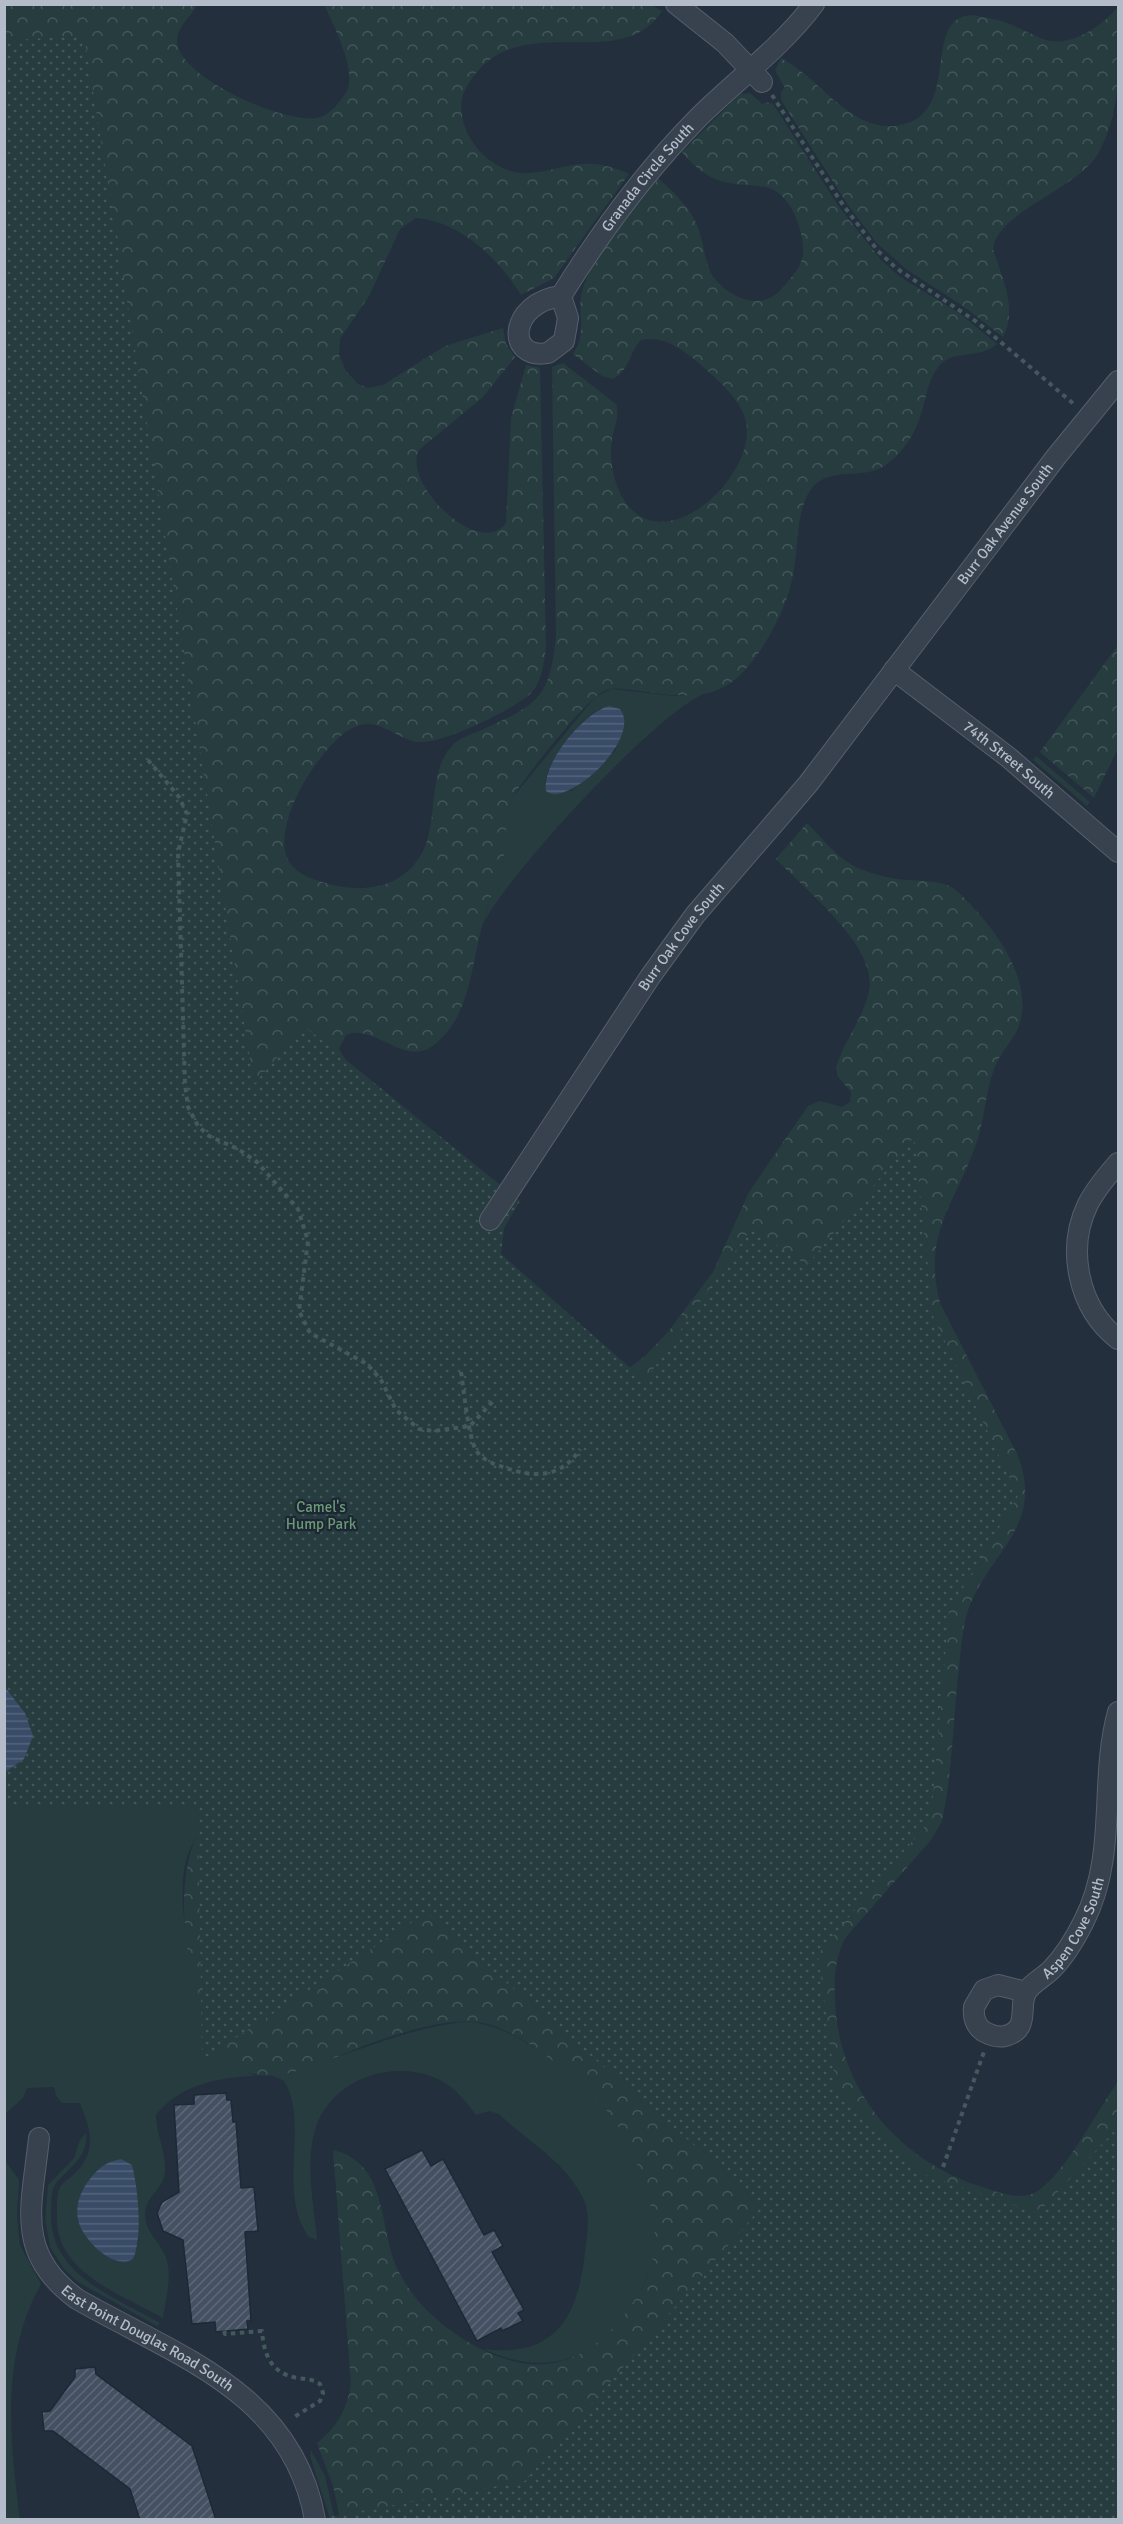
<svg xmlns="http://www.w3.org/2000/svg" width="1123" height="2524" font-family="Signika,sans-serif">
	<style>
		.grass { fill: #263c3f; fill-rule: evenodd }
		.forest { fill: url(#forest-crowns) }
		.park { fill: url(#park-dots) }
		.water { fill: url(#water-rules) }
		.building { fill: url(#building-hatch); stroke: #1f2835; stroke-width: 1.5 }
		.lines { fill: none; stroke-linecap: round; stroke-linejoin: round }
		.minor-casing { stroke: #565f6c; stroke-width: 22 }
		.path { stroke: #44595c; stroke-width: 4; stroke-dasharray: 4.5 4.5; stroke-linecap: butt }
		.minor { stroke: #38414e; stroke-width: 20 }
		.labels { text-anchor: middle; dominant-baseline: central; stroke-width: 4.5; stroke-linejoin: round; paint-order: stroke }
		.street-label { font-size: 15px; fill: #b4bcc9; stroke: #1d2633 }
		.park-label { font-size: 15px; fill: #6b9a76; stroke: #1d2633 }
	</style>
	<defs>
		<pattern id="forest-crowns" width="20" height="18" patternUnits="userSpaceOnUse" patternTransform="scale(1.5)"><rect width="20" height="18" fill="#263c3f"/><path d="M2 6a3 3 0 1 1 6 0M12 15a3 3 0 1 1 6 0" fill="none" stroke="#435659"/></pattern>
		<pattern id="park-dots" width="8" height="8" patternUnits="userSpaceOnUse" patternTransform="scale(1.5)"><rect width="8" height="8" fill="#263c3f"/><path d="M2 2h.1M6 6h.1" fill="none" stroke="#435659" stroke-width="1.8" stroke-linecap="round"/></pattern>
		<pattern id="water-rules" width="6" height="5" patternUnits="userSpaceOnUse" patternTransform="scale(1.5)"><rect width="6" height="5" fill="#394c67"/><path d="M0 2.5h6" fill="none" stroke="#53647b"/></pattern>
		<pattern id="building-hatch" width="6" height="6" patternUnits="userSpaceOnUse" patternTransform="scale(1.5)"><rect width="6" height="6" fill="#455162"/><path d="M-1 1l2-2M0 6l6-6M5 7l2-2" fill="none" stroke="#5d6877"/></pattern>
	</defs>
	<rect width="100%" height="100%" fill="#242f3e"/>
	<path class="grass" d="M 611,689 L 675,696 L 704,694 C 655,714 503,879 481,928 L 502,863 L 507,813 L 513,797 L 595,697 ZM 602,708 L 616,750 L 571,791 L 545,784 C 547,760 580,718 602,708 Z
		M 1036,756 L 1090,802 L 1087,806 L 1033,760 Z
		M 5,1640 L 263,1716 C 246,1747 229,1778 212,1809 C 205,1824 194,1839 188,1854 C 169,1905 202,2052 255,2076 C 219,2077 179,2085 156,2115 C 156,2135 167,2153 165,2173 C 163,2189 146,2196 145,2214 C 145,2231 158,2240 165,2255 C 173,2274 166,2298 163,2318 C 121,2294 54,2272 57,2215 C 57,2207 56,2195 60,2187 C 63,2182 69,2179 73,2175 C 98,2152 91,2131 80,2103 L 62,2103 L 56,2096 L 54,2087 L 27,2088 L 23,2098 L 5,2114 ZM 97,2170 L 139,2239 L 133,2259 L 81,2193 Z
		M 466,2022 C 499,2023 526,2042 552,2060 C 576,2077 602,2098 618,2122 C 639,2154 656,2204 655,2243 C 655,2265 645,2283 634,2302 C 595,2361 548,2378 483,2349 C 556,2358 578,2317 585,2252 C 587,2234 591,2215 583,2198 C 565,2161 527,2141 499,2114 L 489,2111 L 476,2115 C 466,2102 456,2088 440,2080 C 394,2057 330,2079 315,2130 C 305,2164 314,2205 317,2240 L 309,2237 C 276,2194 310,2121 284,2081 L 271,2075 C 338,2063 397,2028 466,2022 Z
		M 86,2133 C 89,2156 70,2167 57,2182 C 50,2189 52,2204 51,2213 C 49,2275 115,2297 160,2323 L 157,2326 L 78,2282 L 64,2269 L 50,2247 L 45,2219 L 48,2185 L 74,2158 L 80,2140 Z
		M 4,2159 L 19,2180 L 17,2217 L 20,2245 L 41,2284 C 0,2358 10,2439 20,2520 L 4,2519 Z
		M 311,2450 L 325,2476 L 335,2519 L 330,2519 L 310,2456 Z"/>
	<path class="forest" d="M 650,4 L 662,11 C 618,79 512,0 465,90 C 459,102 461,117 466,130 C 476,154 503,176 530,173 C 549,172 566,164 585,164 C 600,163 615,168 629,174 L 554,278 L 521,295 C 499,259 460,221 416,218 L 400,229 L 369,296 L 340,339 L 339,355 L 346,371 L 358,384 L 368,388 L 383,385 L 445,346 L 503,328 L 506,344 L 515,357 L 483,397 L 419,450 C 401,482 479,560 506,523 L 511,418 L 526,365 L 540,368 L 546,647 C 544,662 542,682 531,693 C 515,709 442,744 420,742 C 395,740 379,714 352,728 C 320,745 267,829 290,863 C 299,876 315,880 329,884 C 350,890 376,890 395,880 C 451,849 419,784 451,747 C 458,738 472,734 482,730 C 538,704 550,699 556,635 L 552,367 L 563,363 L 616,404 C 620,416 614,426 612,439 C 609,458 613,480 622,497 C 663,567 762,472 745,418 C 738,397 718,380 702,366 C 685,351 664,335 641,340 C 629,352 629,373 612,379 L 602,376 L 573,354 C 589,330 575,312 583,288 C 594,253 635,207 658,178 C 671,190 686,203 694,219 C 703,235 703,254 710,271 C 718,289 747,307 767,299 C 777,296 784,286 791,278 C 796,272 802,263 803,254 C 805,235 793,200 774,190 C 766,186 757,186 748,185 C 718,184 701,175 682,152 L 740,94 L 750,93 L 762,104 L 766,102 L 773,104 L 839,207 L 881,260 L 900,277 L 959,313 L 997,344 C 980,359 954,350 941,364 C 927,378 926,402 919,420 C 913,437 902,453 887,464 C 863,483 826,462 808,494 C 796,517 798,546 794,570 C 788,607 765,651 738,677 C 707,705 668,694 632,690 C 623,689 612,687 604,691 C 587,698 533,768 520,786 C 503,808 508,830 504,855 C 500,877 490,897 484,919 C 471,962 472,1015 434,1045 C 405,1068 375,1023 346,1035 L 339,1049 L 357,1078 L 291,1191 L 5,414 L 5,5 L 197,5 C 191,17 178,25 177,40 C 176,77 285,124 317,118 C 326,116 334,109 339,102 C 344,96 349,90 349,82 C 352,62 333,23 324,5 Z
		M 1118,7 C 1119,56 1123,107 1099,152 C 1079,189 996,212 993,249 C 1002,278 1018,309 1003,337 L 963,306 L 906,269 L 876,242 L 846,202 L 781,100 L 781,92 L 785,88 L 775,70 L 781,58 C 811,74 831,103 861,119 C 874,125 886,128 900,125 C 960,115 924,26 965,16 C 972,14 980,17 987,18 C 1009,21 1023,31 1043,39 C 1069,49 1101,27 1118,7 Z
		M 1118,645 L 1118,748 L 1094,798 L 1040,752 Z
		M 807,823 C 822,838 838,859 858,868 C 870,873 884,877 897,879 C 916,882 944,878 958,892 C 991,923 1035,978 1019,1026 C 1013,1041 1000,1053 994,1069 C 985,1093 985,1120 976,1144 C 955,1205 922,1233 940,1303 L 1018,1456 C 1046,1530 984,1554 966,1617 C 962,1633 961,1651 959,1667 C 953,1718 953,1770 942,1821 L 931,1840 L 846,1937 C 835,1957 834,1976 835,1998 C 837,2086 895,2157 976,2185 C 992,2190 1012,2199 1029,2195 C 1059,2187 1098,2108 1118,2082 L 1118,2519 L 340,2519 L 333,2486 L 317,2443 C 338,2426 347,2410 351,2383 L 333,2150 C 391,2164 377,2231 400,2274 C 421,2315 469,2349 512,2361 C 572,2377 616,2335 643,2286 C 664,2248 653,2204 638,2166 C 619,2118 594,2090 553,2061 C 531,2045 504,2025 477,2022 C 444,2019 406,2031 374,2042 C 341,2053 269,2094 239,2066 C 189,2017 167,1892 199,1831 L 620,1375 L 645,1356 L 668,1332 L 713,1272 L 749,1192 L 808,1106 L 820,1101 L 842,1107 L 850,1102 L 851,1092 L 838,1077 L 836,1067 C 844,1041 863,1019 869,991 C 879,947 803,888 776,859 Z"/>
	<path class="park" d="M 84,35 L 254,1084 L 304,1026 L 520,1201 L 504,1228 L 501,1254 L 645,1381 L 751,1229 L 807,1265 L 914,1137 L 933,1316 L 1018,1496 L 949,1611 L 931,1819 L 818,1954 L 836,2088 L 925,2175 L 1038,2213 L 1118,2127 L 1118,2519 L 330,2519 L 329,2517 L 525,2481 L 763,2205 L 426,1913 L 202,2060 L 198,1807 L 5,1806 L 4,41 Z"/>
	<path class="water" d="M 609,706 L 620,709 C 643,738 567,809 546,791 C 541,764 584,712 609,706 Z
		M 4,1686 L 25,1713 L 33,1736 L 24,1759 L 5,1772 Z
		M 121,2159 L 132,2165 C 138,2188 143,2237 133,2259 C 113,2271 81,2238 78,2219 C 75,2205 81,2190 90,2179 C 98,2168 106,2162 121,2159 Z"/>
	<path class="building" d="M 226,2093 L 227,2100 L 231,2100 L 233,2122 L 236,2122 L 241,2188 L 254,2187 L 258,2231 L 245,2232 L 251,2321 L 247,2321 L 248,2329 L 216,2332 L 215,2322 L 192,2324 L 183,2240 L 163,2231 L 157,2213 L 162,2202 L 179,2192 L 174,2105 L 194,2104 L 194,2095 Z
		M 422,2150 L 431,2166 L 443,2159 L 484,2235 L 494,2230 L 503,2246 L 492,2252 L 524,2310 L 518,2313 L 523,2321 L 502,2331 L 501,2328 L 477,2341 L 385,2169 Z
		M 95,2367 L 96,2374 L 192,2446 L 216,2520 L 140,2520 L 130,2489 L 53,2431 L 44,2431 L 42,2412 L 50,2411 L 75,2377 L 75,2369 Z"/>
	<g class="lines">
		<g class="minor-casing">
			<g id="minor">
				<path d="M 676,4 L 725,43 L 762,82"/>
				<path id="s1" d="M 561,296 L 568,318 L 564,341 L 548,353 C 505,360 509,303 561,296 C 600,233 644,173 697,119 C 735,81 781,48 814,4"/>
				<path id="s2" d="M 894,670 L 1008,757 L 1118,852"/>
				<path d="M 1118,1163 C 1107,1176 1096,1188 1088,1204 C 1066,1249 1078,1308 1118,1339"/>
				<path id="s3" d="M 490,1220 L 650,977 L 695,915 L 808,784 L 1056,457 L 1118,381"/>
				<path id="s4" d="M 1026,1992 L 998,1985 L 984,1990 L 974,2007 C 973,2017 975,2025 983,2031 C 990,2035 997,2038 1005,2036 C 1032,2029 1017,2005 1027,1991 C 1032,1983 1044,1977 1051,1970 C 1065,1956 1075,1939 1084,1921 C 1118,1854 1099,1781 1118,1712"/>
				<path id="s5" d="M 39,2138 C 32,2205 14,2253 77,2299 C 176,2356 293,2392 315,2520"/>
			</g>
		</g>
		<path class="path" d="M 772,95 L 843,205 L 878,251 L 896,268 L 977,322 L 1075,405
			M 148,760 L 179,797 L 187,814 L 178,853 L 185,1084 L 188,1107 L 198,1126 L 209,1136 L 238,1149 L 257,1162 L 298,1209 L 308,1241 L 299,1311 L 310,1333 L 367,1364 L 381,1380 L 396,1410 L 419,1429 L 434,1431 L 470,1426 L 495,1399
			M 461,1372 C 464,1390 468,1436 476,1450 C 481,1459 493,1464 503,1467 C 533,1478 561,1479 580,1449
			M 943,2167 L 985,2049
			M 224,2331 L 225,2334 L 262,2331 C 264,2355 271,2373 297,2378 C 305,2379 313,2379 320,2384 L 323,2393 L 320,2401 L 294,2417"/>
		<use href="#minor" class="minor"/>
	</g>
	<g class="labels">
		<g class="street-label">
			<text stroke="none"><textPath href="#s1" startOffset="316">Granada Circle South</textPath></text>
			<text stroke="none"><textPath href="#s3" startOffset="867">Burr Oak Avenue South</textPath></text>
			<text stroke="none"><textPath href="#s2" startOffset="146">74th Street South</textPath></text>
			<text stroke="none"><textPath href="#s3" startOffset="342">Burr Oak Cove South</textPath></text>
			<text stroke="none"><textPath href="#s4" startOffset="248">Aspen Cove South</textPath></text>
			<text stroke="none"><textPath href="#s5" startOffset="258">East Point Douglas Road South</textPath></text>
		</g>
		<g class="park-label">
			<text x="321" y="1507">Camel's<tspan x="321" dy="17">Hump Park</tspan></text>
		</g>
	</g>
	<rect width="1123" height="2524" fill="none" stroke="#b4bcc9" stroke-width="12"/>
</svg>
